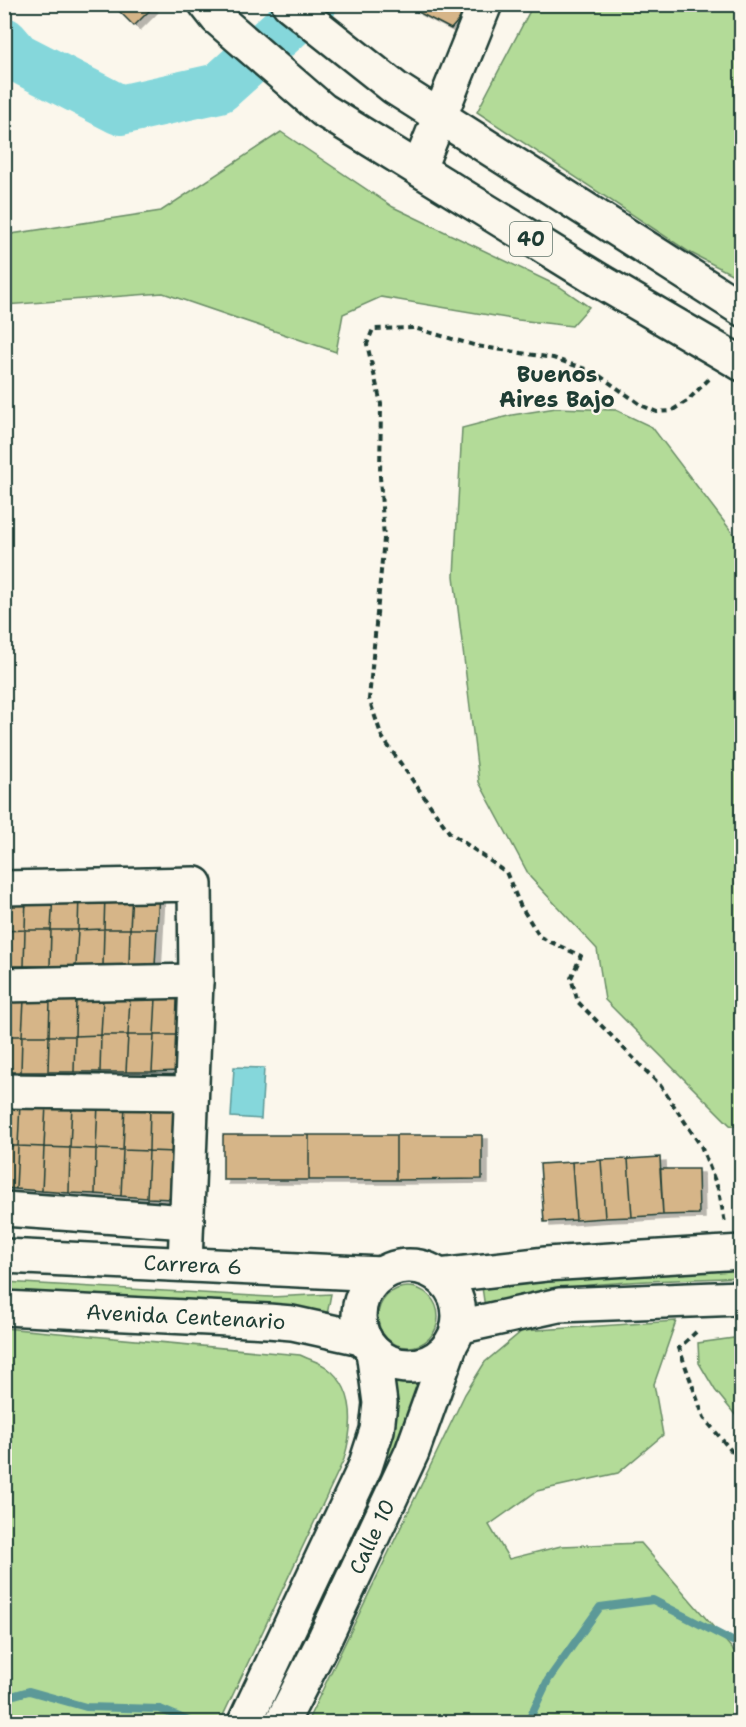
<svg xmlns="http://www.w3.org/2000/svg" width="746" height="1727" font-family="'Shantell Sans',sans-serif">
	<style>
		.green { fill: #b3db98; stroke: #698c66; stroke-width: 1.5 }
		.water { fill: #85d7db; stroke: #5c9998; stroke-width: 1.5 }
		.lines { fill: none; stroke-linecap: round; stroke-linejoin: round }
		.stream { stroke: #5c9998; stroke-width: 8 }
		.river { stroke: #85d7db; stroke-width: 50 }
		.building { fill: #d6b588; stroke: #1f3d34; stroke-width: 1.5; filter: url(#shadow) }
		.minor-casing { stroke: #1f3d34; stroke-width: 38 }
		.major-casing { stroke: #1f3d34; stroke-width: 38 }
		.path { stroke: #1f3d34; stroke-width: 4; stroke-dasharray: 6 4.5; stroke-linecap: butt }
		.minor { stroke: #fbf7ec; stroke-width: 33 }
		.major { stroke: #fbf7ec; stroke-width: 33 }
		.labels { text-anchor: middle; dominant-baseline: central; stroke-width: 4.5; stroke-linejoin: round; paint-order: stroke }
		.shield { fill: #fbf7ec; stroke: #61756b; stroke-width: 1.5 }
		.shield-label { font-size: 20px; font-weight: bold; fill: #1f3d34 }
		.street-label { font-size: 21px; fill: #1f3d34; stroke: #fbf7ec }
		.neighbourhood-label { font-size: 22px; font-weight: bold; fill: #1f3d34; stroke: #fbf7ec }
	</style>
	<defs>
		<filter id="shadow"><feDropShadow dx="6" dy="4" stdDeviation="0" flood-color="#0004"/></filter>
	</defs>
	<rect width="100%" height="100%" fill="#fbf7ec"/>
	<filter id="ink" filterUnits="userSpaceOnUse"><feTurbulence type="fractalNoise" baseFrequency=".0167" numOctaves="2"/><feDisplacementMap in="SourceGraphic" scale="12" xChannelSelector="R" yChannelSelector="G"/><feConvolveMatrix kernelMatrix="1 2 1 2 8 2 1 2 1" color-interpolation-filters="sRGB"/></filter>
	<g filter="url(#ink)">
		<path class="green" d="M 533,5 L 741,5 L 741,279 L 689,252 L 477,112 Z
			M 281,132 L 393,207 L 560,287 L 589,307 L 572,326 L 518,320 L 381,297 L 343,314 L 336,352 L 163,293 L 5,305 L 5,235 L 161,211 Z
			M 556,408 L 616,410 L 652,427 L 741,544 L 741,1127 L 730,1125 L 605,1000 L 597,949 L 530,877 L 479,782 L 454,576 L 462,428 L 512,415 Z
			M 741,1267 L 741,1277 C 662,1282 558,1278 485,1308 L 482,1287 Z
			M 4,1282 L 271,1297 L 331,1294 L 326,1320 L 5,1294 Z
			M378 1317a30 30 0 1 1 60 0a30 30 0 1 1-60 0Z
			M 676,1321 L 654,1384 L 663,1435 L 618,1473 L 537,1491 L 489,1525 L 509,1559 L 561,1546 L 641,1543 L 741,1659 L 741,1722 L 307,1722 L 465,1394 L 485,1362 L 522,1331 Z
			M 4,1328 L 300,1355 C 308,1359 319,1362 326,1367 C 357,1389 353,1428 344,1459 L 220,1722 L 5,1722 Z
			M 741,1337 L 742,1337 L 741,1422 L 715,1390 L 699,1363 L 698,1343 Z
			M 388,1382 L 427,1382 L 394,1452 L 388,1456 L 395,1423 Z"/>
		<path class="water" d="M 234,1067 L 264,1068 L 261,1119 L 231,1117 Z"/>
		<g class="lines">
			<path class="stream" d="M 4,1698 L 29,1691 L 86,1707 L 160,1709 L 191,1722
				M 528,1722 L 548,1680 L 600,1607 L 653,1600 L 742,1646"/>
			<path class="river" d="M 4,42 L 17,57 L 120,110 L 219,88 L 312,4"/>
		</g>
		<path class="building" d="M 112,4 L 148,4 L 152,8 L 134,26 Z
			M 421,4 L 468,4 L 470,7 L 451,29 L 416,11 Z
			M 159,892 L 157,929 L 130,929 L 132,893 Z
			M 79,893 L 78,930 L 51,930 L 53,894 Z
			M 79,893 L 105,893 L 104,929 L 78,930 Z
			M 105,893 L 132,893 L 130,929 L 104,929 Z
			M 53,894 L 51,930 L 25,930 L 26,895 Z
			M 4,895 L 26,895 L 25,930 L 4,931 Z
			M 104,929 L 103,966 L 76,966 L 78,930 Z
			M 104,929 L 130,929 L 129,966 L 103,966 Z
			M 130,929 L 157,929 L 155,966 L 129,966 Z
			M 25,930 L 51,930 L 50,966 L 24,966 Z
			M 25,930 L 24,966 L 4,966 L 4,931 Z
			M 51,930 L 78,930 L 76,966 L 50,966 Z
			M 182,997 L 180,1035 L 154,1035 L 156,998 Z
			M 130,998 L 128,1035 L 101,1035 L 103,999 Z
			M 130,998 L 156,998 L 154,1035 L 128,1035 Z
			M 76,999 L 75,1036 L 49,1036 L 50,1000 Z
			M 76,999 L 103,999 L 101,1035 L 75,1036 Z
			M 24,1000 L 22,1036 L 4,1036 L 4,1001 Z
			M 24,1000 L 50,1000 L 49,1036 L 22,1036 Z
			M 101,1035 L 128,1035 L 126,1072 L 100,1072 Z
			M 101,1035 L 100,1072 L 74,1072 L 75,1036 Z
			M 128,1035 L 154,1035 L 152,1072 L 126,1072 Z
			M 154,1035 L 180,1035 L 179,1071 L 152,1072 Z
			M 4,1036 L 22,1036 L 21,1072 L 4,1072 Z
			M 22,1036 L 49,1036 L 48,1072 L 21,1072 Z
			M 49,1036 L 75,1036 L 74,1072 L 48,1072 Z
			M 4,1103 L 20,1103 L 18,1146 L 4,1146 Z
			M 20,1103 L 46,1103 L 44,1147 L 18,1146 Z
			M 46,1103 L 72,1104 L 70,1148 L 44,1147 Z
			M 72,1104 L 98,1104 L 96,1149 L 70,1148 Z
			M 98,1104 L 125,1104 L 123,1150 L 96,1149 Z
			M 125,1104 L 150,1104 L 149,1151 L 123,1150 Z
			M 150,1104 L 177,1105 L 175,1152 L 149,1151 Z
			M 223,1135 L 309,1135 L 309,1180 L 223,1180 Z
			M 309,1135 L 396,1135 L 396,1180 L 309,1180 Z
			M 396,1135 L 482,1135 L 482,1179 L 396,1180 Z
			M 4,1146 L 18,1146 L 16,1189 L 4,1188 Z
			M 18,1146 L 44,1147 L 42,1191 L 16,1189 Z
			M 44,1147 L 70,1148 L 69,1193 L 42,1191 Z
			M 70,1148 L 96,1149 L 95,1194 L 69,1193 Z
			M 96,1149 L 123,1150 L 121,1196 L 95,1194 Z
			M 123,1150 L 149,1151 L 147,1198 L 121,1196 Z
			M 149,1151 L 175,1152 L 173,1199 L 147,1198 Z
			M 660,1157 L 663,1215 L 632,1217 L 628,1159 Z
			M 628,1159 L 632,1217 L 605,1218 L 601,1160 Z
			M 601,1160 L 605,1218 L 576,1220 L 572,1162 Z
			M 572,1162 L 576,1220 L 544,1222 L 540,1164 Z
			M 660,1169 L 698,1169 L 699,1214 L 663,1215 Z"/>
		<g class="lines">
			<g class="minor-casing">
				<g id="minor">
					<path d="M 419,168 L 485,4"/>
					<path d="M 4,888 L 195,884 L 196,981 L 185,1263"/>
					<path d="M 4,985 L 196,981"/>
					<path d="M 4,1091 L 190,1093"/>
					<path d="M 4,1209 L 187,1222"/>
					<path d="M 245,1722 L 365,1467 L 377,1430 L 380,1403 L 373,1351"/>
					<path id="s1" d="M 282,1722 L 325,1638 L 412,1452 L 450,1346"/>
				</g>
			</g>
			<g class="major-casing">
				<g id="major">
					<path d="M 206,4 L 217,18 L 323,110 L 600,281 L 742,364"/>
					<path d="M 289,4 L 395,88 L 742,309"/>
					<path id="s2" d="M 4,1256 L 381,1274"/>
					<circle cx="409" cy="1316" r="50"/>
					<path d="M 439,1276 L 546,1264 L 742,1252"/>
					<path id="s3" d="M 4,1308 L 268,1321 L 292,1323 L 365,1339"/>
					<path d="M 458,1327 L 559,1305 L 742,1298"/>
				</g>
			</g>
			<path class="path" d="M 709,379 L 687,401 L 671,411 L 657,412 L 643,406 L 594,372 L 553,358 L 477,346 L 414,328 L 373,329 L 367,344 L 381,404 L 380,476 L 384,539 L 369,699 L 382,737 L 449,832 L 506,872 L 520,905 L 540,937 L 581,956 L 571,978 L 578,1002 L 660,1085 L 701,1146 L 719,1191 L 725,1223
				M 696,1332 L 679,1348 L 704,1418 L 734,1454 L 742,1482"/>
			<use href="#minor" class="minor"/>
			<use href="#major" class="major"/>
		</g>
	</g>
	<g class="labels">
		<rect class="shield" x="510" y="222" width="42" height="34" rx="4.5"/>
		<g class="shield-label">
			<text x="531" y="239">40</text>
		</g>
		<g class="street-label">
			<text stroke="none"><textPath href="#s2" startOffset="189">Carrera 6</textPath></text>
			<text stroke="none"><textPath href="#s3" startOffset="182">Avenida Centenario</textPath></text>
			<text stroke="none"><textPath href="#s1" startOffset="206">Calle 10</textPath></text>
		</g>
		<g class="neighbourhood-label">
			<text x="557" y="374">Buenos<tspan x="557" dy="25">Aires Bajo</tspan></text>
		</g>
	</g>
	<rect width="746" height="1727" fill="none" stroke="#fbf7ec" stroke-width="24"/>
	<rect x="12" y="12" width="722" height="1703" fill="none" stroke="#1f3d34" stroke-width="2" filter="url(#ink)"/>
</svg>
